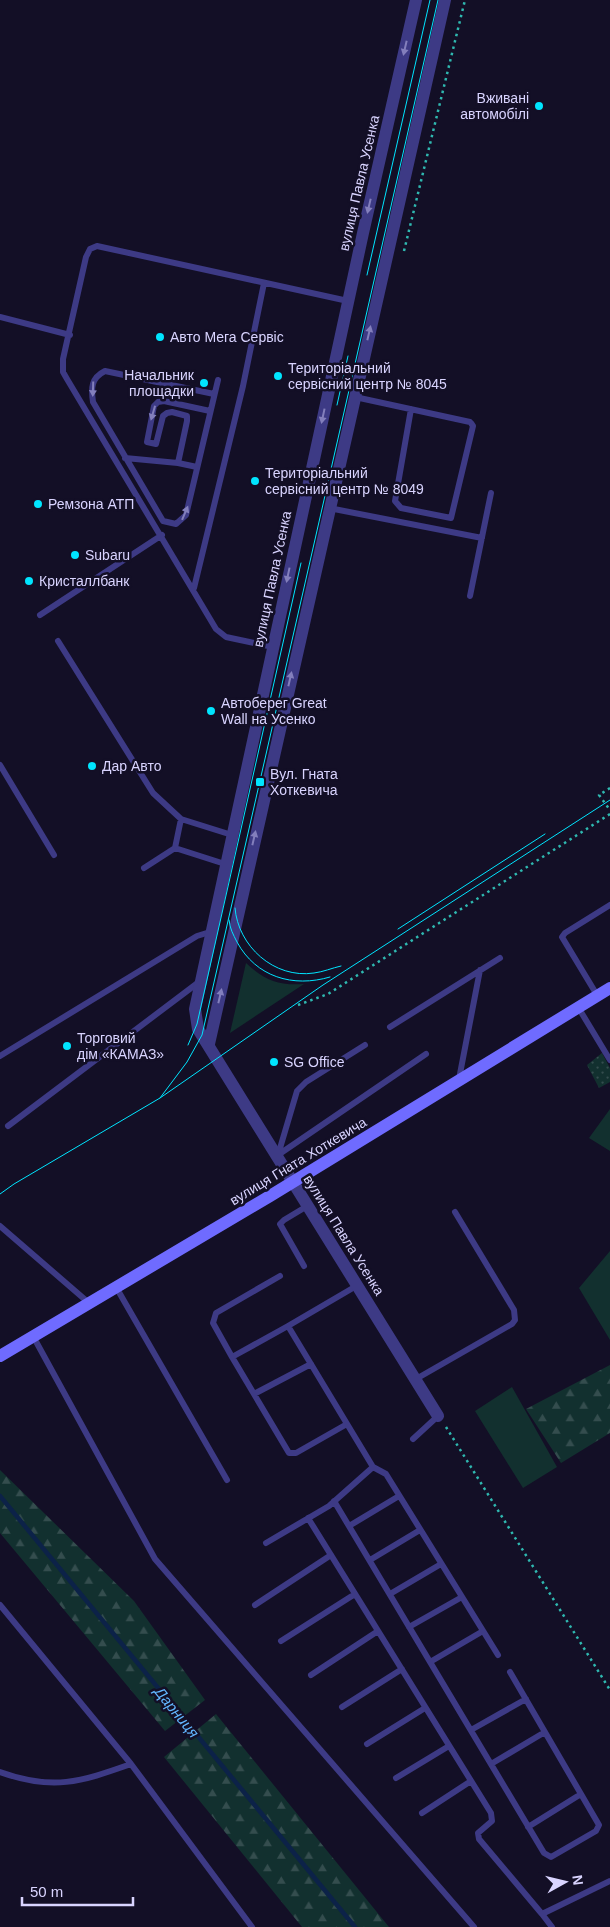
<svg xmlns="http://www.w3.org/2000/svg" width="610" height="1927" font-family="Helvetica,sans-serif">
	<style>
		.grass { fill: #12302f }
		.forest { fill: url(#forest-firs) }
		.garden { fill: url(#garden-dots) }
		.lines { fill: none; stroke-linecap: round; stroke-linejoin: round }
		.stream { stroke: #0c2248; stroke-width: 4.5 }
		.path { stroke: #2fb8b0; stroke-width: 2.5; stroke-dasharray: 2.5 4; stroke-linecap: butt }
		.lane { stroke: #3d3a85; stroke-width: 6 }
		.street { stroke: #3d3a85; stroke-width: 12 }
		.secondary { stroke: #6f6bff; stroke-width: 12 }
		.tram { stroke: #00e5ff; stroke-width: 1 }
		.oneway { fill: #837fbc }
		.poi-dot { fill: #00e5ff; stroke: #130f26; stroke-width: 2 }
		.labels { text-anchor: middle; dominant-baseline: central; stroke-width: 5; stroke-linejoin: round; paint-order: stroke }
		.poi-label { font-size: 14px; fill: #d9d4ff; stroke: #130f26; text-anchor: start }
		.street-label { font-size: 14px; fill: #d9d4ff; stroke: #130f26 }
		.water-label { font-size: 15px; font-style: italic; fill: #62b6ff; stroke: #130f26 }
	</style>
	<defs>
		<pattern id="forest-firs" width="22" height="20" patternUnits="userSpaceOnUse" patternTransform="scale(1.25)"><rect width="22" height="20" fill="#12302f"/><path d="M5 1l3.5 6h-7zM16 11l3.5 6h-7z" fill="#344d4e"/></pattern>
		<pattern id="garden-dots" width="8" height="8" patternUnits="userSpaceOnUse" patternTransform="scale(1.25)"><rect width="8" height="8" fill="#12302f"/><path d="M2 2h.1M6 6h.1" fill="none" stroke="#344d4e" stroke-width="1.8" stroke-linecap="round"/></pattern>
	</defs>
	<rect width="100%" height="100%" fill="#130f26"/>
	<path class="grass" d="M 246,963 C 264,980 279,986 304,984 L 230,1033 Z
		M 610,1109 L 610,1151 L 589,1138 Z
		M 610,1251 L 610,1340 L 579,1288 Z
		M 512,1387 L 557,1467 L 523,1488 L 475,1411 Z"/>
	<path class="forest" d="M 610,1365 L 610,1433 L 561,1463 L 526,1409 Z
		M 0,1470 L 134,1601 L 205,1700 L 165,1731 L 0,1533 Z
		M 216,1714 L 389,1927 L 302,1927 L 164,1757 Z"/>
	<path class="garden" d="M 602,1053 L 610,1068 L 610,1082 L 599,1088 L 587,1065 Z"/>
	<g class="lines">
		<path class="stream" d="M 0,1496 L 355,1927"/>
		<path class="path" d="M 404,251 L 465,0
			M 610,788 L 599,795 L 610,810
			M 298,1005 L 328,994 L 610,814
			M 446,1427 L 610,1690"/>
		<path class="lane" d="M 0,317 L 70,335
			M 214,394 L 105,371 C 91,378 91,388 93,402 L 163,521 L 176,524 L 186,515 L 218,380
			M 355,397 L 470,422 L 471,423 L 473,426 L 451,518 L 401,508 L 395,501 L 411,409
			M 125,458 L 178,463
			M 197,467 L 178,463 L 187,421 L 187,416 L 172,412 L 167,413 L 163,416 L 156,444 L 147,442 L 154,406 L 158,402 L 164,401 L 210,411
			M 329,508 L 482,538
			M 194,588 L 243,386 L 264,283
			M 470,596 L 491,493
			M 40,615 L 162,535
			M 58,641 L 153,793 L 181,819 L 232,835
			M 273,647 L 226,637 L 216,629 L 67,379 L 63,372 L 63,359 L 86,257 L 90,249 L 97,246 L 348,301
			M 0,765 L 54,855
			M 181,819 L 175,848 L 225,864
			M 144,868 L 175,848
			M 597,995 L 562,937 L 565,933 L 610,905
			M 578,1007 L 610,1060
			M 390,1027 L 500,958
			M 0,1056 L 197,936 L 210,932
			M 459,1079 L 480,970
			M 8,1126 L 199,982
			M 278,1155 L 426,1054
			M 278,1155 L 297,1091 L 306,1082 L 365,1045
			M 0,1226 L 89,1303
			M 304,1266 L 280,1224 L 284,1220 L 309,1205
			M 280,1276 L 216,1313 L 213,1323 L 232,1357 L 288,1326
			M 116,1287 L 227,1480
			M 33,1336 L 155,1559 L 474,1927
			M 232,1357 L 289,1453 L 296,1453 L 347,1424
			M 416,1379 L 512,1324 L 515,1320 L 514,1310 L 455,1212
			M 254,1394 L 311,1364
			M 413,1439 L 438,1416
			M 373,1467 L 386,1474 L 498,1655
			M 334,1501 L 544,1853 L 551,1857 L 596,1831 L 599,1825 L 510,1672
			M 308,1518 L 491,1813 L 492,1821 L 478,1833 L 479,1839 L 542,1914 L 610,1881
			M 349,1526 L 399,1496
			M 266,1543 L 329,1506 L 373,1467 L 288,1326 L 358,1285
			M 370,1560 L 420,1530
			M 390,1594 L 441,1564
			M 0,1605 L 131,1764 L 252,1927
			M 255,1605 L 331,1555
			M 409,1627 L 462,1597
			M 281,1641 L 355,1594
			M 430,1662 L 483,1631
			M 311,1675 L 378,1631
			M 342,1707 L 402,1669
			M 471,1730 L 526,1699
			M 367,1744 L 425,1708
			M 491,1764 L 545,1732
			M 0,1772 C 53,1791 80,1782 131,1764
			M 396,1778 L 449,1746
			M 422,1813 L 471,1781
			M 528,1827 L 581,1794
			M 542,1914 L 552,1927"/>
		<path class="street" d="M 416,0 L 363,233 L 195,1009 L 198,1029 L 438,1416
			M 209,1044 L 445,0"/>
		<path class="secondary" d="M 0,1356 L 270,1196 L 610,988"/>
		<path class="tram" d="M 367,275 L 430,0
			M 337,405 L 348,356
			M 235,908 C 238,946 274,979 314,973 C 323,972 332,968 341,966
			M 229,920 C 230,929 233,934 237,942 C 256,977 293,988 330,977
			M 398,929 L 545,834
			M 188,1045 L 197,1024 L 301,563
			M 160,1098 L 187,1062 L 202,1035 L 438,0
			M 0,1194 L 14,1184 L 160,1098 L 323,985 L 610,800"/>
	</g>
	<defs><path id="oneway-solid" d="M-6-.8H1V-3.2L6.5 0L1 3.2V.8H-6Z" transform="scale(1.25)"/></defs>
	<g class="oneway">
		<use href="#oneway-solid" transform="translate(405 48) rotate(103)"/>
		<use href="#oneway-solid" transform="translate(369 206) rotate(103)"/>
		<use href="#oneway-solid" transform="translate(369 333) rotate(-77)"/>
		<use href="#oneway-solid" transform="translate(93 389) rotate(92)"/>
		<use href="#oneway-solid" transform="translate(153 413) rotate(106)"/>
		<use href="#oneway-solid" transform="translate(323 416) rotate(102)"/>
		<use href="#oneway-solid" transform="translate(185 513) rotate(-67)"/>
		<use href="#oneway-solid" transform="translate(288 575) rotate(102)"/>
		<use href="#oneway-solid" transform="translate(290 679) rotate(-77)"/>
		<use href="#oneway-solid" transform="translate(254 838) rotate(-77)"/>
		<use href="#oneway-solid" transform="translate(220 996) rotate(-77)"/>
	</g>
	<g class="poi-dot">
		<circle cx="539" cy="106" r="5"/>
		<circle cx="160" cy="337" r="5"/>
		<circle cx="278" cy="376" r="5"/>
		<circle cx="204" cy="383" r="5"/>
		<circle cx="255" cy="481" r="5"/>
		<circle cx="38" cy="504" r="5"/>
		<circle cx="75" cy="555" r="5"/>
		<circle cx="29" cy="581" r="5"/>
		<circle cx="211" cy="711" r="5"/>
		<circle cx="92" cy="766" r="5"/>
		<rect x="255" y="777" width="10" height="10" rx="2.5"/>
		<circle cx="67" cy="1046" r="5"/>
		<circle cx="274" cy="1062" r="5"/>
	</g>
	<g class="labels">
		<g class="poi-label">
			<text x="529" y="98" text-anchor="end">Вживані<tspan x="529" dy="16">автомобілі</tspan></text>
			<text x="170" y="337">Авто Мега Сервіс</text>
			<text x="288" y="368">Територіальний<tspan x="288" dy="16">сервісний центр № 8045</tspan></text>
			<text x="194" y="375" text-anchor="end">Начальник<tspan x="194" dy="16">площадки</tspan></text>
			<text x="265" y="473">Територіальний<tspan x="265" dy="16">сервісний центр № 8049</tspan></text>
			<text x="48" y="504">Ремзона АТП</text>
			<text x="85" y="555">Subaru</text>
			<text x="39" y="581">Кристаллбанк</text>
			<text x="221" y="703">Автоберег Great<tspan x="221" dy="16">Wall на Усенко</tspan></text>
			<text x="102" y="766">Дар Авто</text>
			<text x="270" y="774">Вул. Гната<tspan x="270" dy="16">Хоткевича</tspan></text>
			<text x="77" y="1038">Торговий<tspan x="77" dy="16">дім «КАМАЗ»</tspan></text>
			<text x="284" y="1062">SG Office</text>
		</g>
		<g class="street-label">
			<text transform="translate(359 183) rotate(-77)">вулиця Павла Усенка</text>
			<text transform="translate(272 579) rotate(-78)">вулиця Павла Усенка</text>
			<text transform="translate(298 1161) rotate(-31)">вулиця Гната Хоткевича</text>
			<text transform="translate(344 1235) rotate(58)">вулиця Павла Усенка</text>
		</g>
		<g class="water-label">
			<text transform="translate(177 1712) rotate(51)">Дарниця</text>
		</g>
	</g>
	<g transform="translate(565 1882) rotate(82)" stroke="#130f26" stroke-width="4" paint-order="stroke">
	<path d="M0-4L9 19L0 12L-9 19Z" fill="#d9d4ff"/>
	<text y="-8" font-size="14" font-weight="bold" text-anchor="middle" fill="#d9d4ff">N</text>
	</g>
	<path d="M22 1897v8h111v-8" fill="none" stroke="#d9d4ff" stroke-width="2.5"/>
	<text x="30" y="1897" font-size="15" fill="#d9d4ff" stroke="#130f26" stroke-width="4" paint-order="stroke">50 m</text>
</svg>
